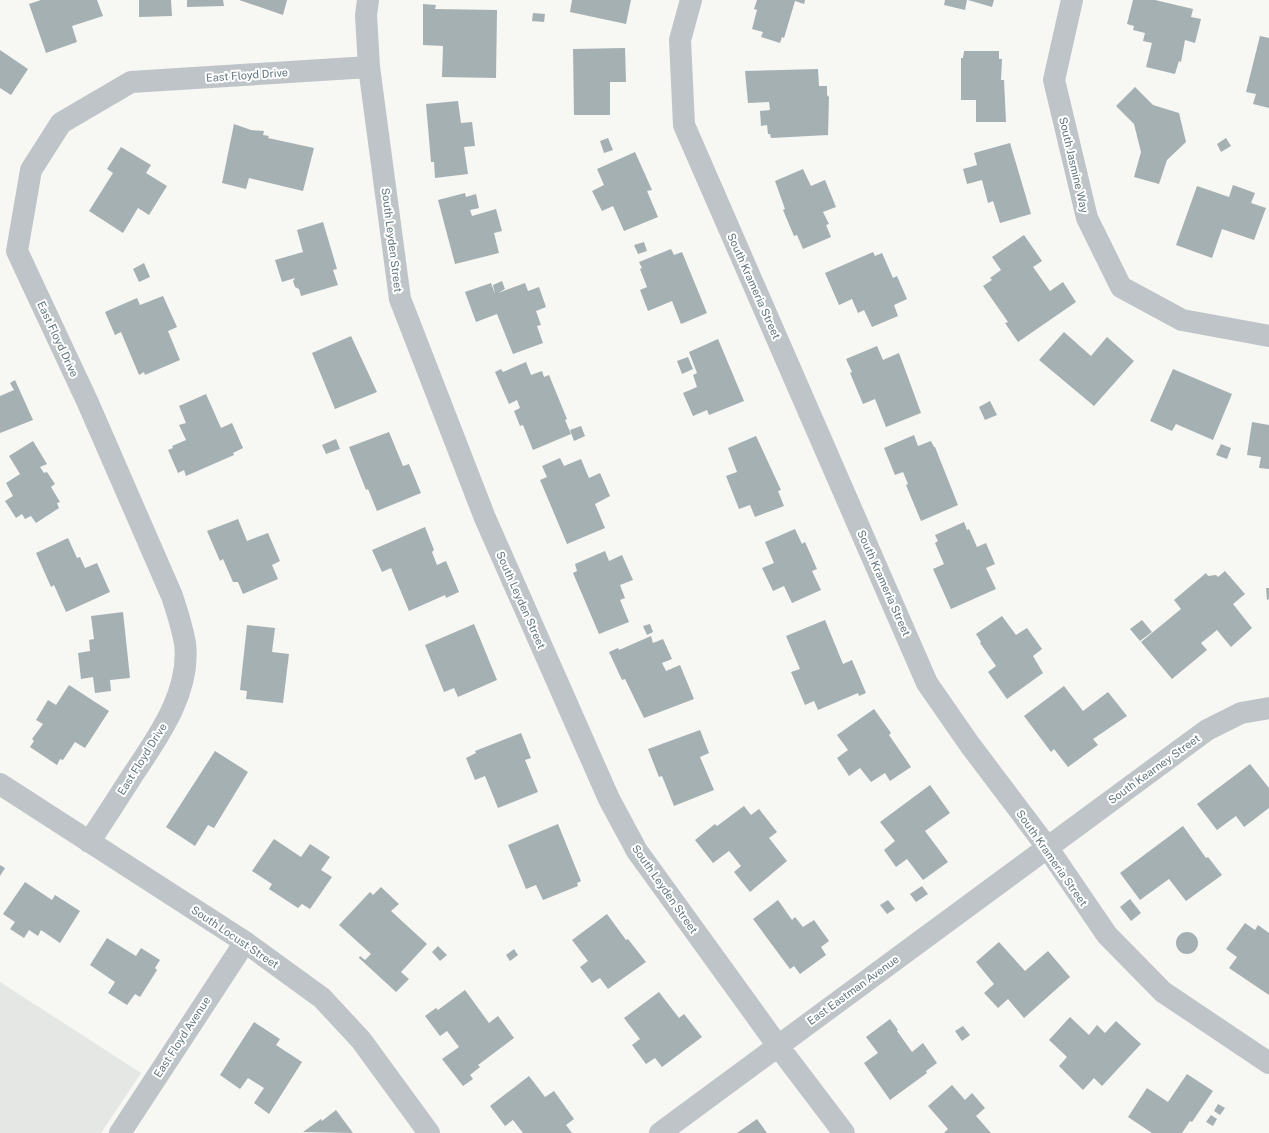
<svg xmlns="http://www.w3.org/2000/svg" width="1269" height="1133" font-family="'Public Sans',sans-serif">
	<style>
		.built { fill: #e5e7e5 }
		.building { fill: #a5b0b3 }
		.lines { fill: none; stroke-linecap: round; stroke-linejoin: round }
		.minor { stroke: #bec4c7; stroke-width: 22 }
		.labels { text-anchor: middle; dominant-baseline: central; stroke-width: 4; stroke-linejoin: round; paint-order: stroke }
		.street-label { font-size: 11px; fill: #62767f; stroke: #fff }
	</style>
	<rect width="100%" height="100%" fill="#f7f7f4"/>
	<path class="built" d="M 0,982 L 141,1073 L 101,1133 L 0,1133 Z"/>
	<path class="building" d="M 41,0 L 97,0 L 103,16 L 72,26 L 77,42 L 46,53 L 29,4 Z
		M 139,0 L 171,0 L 172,16 L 139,17 Z
		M 187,0 L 223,0 L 224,6 L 187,7 Z
		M 239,0 L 287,0 L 283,15 Z
		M 572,0 L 631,0 L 626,24 L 570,12 Z
		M 757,0 L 805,0 L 804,4 L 795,1 L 784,38 L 782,37 L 780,43 L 761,37 L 763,32 L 752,29 L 757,10 L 754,9 Z
		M 945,0 L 967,0 L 965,10 L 944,5 Z
		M 968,0 L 994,0 L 992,7 Z
		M 1133,0 L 1155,0 L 1193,9 L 1191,17 L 1201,19 L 1195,43 L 1185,40 L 1181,62 L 1179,61 L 1175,74 L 1146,67 L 1152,43 L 1143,41 L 1145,33 L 1133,30 L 1134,26 L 1127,24 Z
		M 423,4 L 436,5 L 435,9 L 497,10 L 496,78 L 442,77 L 443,46 L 423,45 Z
		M 533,13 L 545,14 L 544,22 L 532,21 Z
		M 1260,36 L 1269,38 L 1269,108 L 1253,104 L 1256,94 L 1246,92 Z
		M 625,48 L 626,82 L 610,82 L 610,115 L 574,115 L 573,49 Z
		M 0,50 L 28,69 L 11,95 L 0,88 Z
		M 964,51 L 999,51 L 999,59 L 1002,59 L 1001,80 L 1004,80 L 1006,122 L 976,122 L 976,100 L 961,100 L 961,58 L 963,58 Z
		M 818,69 L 819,86 L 827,86 L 827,95 L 829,97 L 828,135 L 771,138 L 770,134 L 768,134 L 767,125 L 761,126 L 760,111 L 770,110 L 769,102 L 748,103 L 745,71 Z
		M 1135,87 L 1153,105 L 1179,113 L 1186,142 L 1167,160 L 1159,184 L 1134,177 L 1141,152 L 1134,124 L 1116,106 Z
		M 458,101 L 461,123 L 472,122 L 475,146 L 464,147 L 468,174 L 435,178 L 434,162 L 431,162 L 426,104 Z
		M 234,124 L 251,130 L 264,131 L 263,135 L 269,136 L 268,138 L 314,148 L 303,191 L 249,178 L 246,189 L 222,183 Z
		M 608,138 L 613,150 L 604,153 L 600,141 Z
		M 1226,138 L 1231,146 L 1221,152 L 1217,144 Z
		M 1010,143 L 1031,214 L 1000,223 L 993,201 L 988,203 L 982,180 L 967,184 L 963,169 L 977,165 L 974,153 Z
		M 121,147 L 151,165 L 146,173 L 167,186 L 149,215 L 138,208 L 123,233 L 89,211 L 113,173 L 107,169 Z
		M 635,152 L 652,190 L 647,191 L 658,217 L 624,231 L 613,206 L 602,211 L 592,191 L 604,185 L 597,169 Z
		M 803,169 L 811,186 L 825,180 L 836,207 L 823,212 L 829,224 L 826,225 L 831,237 L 803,249 L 797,235 L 794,236 L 783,210 L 785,209 L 775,181 Z
		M 1233,185 L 1255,193 L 1251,203 L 1266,208 L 1254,240 L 1222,229 L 1212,258 L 1176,245 L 1197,186 L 1229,197 Z
		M 465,193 L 466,197 L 476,194 L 479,208 L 470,210 L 472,216 L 496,209 L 502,231 L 494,233 L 499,253 L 455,264 L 438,200 Z
		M 323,222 L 337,269 L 333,270 L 338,285 L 301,296 L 299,289 L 295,287 L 293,281 L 295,278 L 282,282 L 275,260 L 303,252 L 297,230 Z
		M 1024,235 L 1042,261 L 1033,267 L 1050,291 L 1063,282 L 1076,302 L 1018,342 L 1005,323 L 1008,322 L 983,286 L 992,280 L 990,278 L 1001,270 L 992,257 Z
		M 644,242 L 647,251 L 638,254 L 634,245 Z
		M 671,249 L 674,255 L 682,252 L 707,313 L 681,324 L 672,301 L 648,311 L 640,290 L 647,287 L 640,269 L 642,268 L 639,262 Z
		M 873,252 L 875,256 L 882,253 L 893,278 L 897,276 L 907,299 L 894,305 L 898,316 L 872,327 L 864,310 L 858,313 L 852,299 L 839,305 L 825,273 Z
		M 144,263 L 150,277 L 139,282 L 133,269 Z
		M 502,281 L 505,289 L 498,293 L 525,283 L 528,291 L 539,287 L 546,307 L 536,311 L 541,325 L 537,326 L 543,343 L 513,354 L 497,314 L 476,322 L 465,292 L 491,283 L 495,294 L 493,285 Z
		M 163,296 L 177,327 L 168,331 L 180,360 L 145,375 L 144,372 L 139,375 L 121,332 L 115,335 L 105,312 L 137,298 L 140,305 Z
		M 1064,332 L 1091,356 L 1107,337 L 1134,361 L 1094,406 L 1039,360 Z
		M 351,336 L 377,392 L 335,409 L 312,353 Z
		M 718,339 L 744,401 L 709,415 L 707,410 L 693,416 L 683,393 L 697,387 L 693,375 L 697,373 L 689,352 Z
		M 877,346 L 883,360 L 899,353 L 921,413 L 886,427 L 875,399 L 863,404 L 850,373 L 852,372 L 846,359 Z
		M 688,357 L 693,369 L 682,374 L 677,361 Z
		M 526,362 L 531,375 L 542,371 L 544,377 L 549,375 L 567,419 L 565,420 L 571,434 L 533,450 L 523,425 L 520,426 L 514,411 L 520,408 L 517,400 L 509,404 L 495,372 L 501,369 L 503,372 Z
		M 1173,369 L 1232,394 L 1213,440 L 1176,424 L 1172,431 L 1150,421 Z
		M 15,380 L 33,420 L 0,433 L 0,396 L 14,390 L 10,383 Z
		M 206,394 L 221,428 L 232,423 L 243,448 L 233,453 L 234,455 L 186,476 L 184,470 L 178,473 L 168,450 L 173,448 L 172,446 L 186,440 L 179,425 L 186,423 L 179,406 Z
		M 990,401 L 997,415 L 985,420 L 979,407 Z
		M 1252,422 L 1269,425 L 1269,469 L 1259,468 L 1261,457 L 1247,455 Z
		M 581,426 L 585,436 L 574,441 L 570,430 Z
		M 389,432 L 403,466 L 409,464 L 421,493 L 377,511 L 368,489 L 366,490 L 349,447 Z
		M 914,435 L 918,446 L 931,441 L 934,447 L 935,447 L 958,505 L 921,521 L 906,485 L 908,484 L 903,472 L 895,475 L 884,448 Z
		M 756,436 L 781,490 L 778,491 L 784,506 L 755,517 L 750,505 L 739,509 L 726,476 L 737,472 L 728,448 Z
		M 336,439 L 340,449 L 326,454 L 322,445 Z
		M 33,441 L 47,464 L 40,467 L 44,473 L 47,472 L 55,484 L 51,487 L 60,502 L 57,503 L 59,508 L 36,523 L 31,516 L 25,519 L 22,514 L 16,518 L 5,501 L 13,496 L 6,483 L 20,474 L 9,456 Z
		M 1221,444 L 1231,448 L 1227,459 L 1216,455 Z
		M 560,458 L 564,466 L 581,459 L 589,478 L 600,473 L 610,496 L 595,504 L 605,528 L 567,544 L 540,480 L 547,477 L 542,466 Z
		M 238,519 L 247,541 L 268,533 L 280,561 L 272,565 L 278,579 L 243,594 L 238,582 L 233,582 L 223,559 L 220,561 L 207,531 Z
		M 964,522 L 967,530 L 969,529 L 977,547 L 986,543 L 995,564 L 986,568 L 996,589 L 951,609 L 933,569 L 944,564 L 935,543 L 938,541 L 935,535 Z
		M 425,527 L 434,550 L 432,552 L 437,565 L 446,561 L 459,592 L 446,598 L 445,595 L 409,611 L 391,568 L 382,572 L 372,550 Z
		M 795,529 L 802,544 L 805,542 L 817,569 L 812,571 L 821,590 L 792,603 L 784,586 L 773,591 L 762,568 L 774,563 L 765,542 Z
		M 68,538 L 77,558 L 80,557 L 85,568 L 97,563 L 110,592 L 66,612 L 54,585 L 51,587 L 36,553 Z
		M 605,551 L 609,561 L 622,555 L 633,580 L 620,585 L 625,598 L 620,600 L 629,622 L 599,634 L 573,573 L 577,571 L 575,564 Z
		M 1225,571 L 1245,594 L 1233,604 L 1252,628 L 1231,647 L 1217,630 L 1201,643 L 1207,650 L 1172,679 L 1141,642 L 1181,609 L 1174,600 L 1206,573 L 1208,576 L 1216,575 L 1218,577 Z
		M 1266,588 L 1269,588 L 1269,599 L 1267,600 Z
		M 123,612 L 130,678 L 110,680 L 111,691 L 95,693 L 93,677 L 81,679 L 78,653 L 90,651 L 89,640 L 94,639 L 91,616 Z
		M 1002,616 L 1016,635 L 1027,628 L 1042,649 L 1033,656 L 1043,673 L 1007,699 L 988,672 L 996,666 L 980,643 L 981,642 L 976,634 Z
		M 825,620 L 843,664 L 852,660 L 866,693 L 859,696 L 858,693 L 818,710 L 814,701 L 805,705 L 791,672 L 800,669 L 786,636 Z
		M 1142,620 L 1152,632 L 1140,641 L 1130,629 Z
		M 474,624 L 497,680 L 458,697 L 454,688 L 444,692 L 425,645 Z
		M 650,624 L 653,632 L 647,635 L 643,626 Z
		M 247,625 L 275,628 L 272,652 L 289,654 L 283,703 L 246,699 L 247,691 L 240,690 Z
		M 651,636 L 653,643 L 663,639 L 672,659 L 662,663 L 666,671 L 680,665 L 694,699 L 644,718 L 625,679 L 622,680 L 609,652 L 618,648 L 619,650 Z
		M 69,685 L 109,711 L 85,748 L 75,742 L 63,760 L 60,759 L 57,765 L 30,747 L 34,741 L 32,739 L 43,724 L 36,720 L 48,700 L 56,705 Z
		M 1064,686 L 1083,711 L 1108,692 L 1127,716 L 1093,739 L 1098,745 L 1068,767 L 1054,749 L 1051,752 L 1024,716 Z
		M 874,709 L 891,733 L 889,735 L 911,767 L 890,781 L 885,773 L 871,782 L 860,768 L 849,776 L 837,758 L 848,750 L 837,735 Z
		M 700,730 L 709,753 L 700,757 L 714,790 L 674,806 L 662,776 L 659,777 L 648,749 Z
		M 521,733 L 531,758 L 525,760 L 538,792 L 498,808 L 485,776 L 475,780 L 466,758 L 476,753 L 475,751 Z
		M 215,751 L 248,772 L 214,828 L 208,825 L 195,846 L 166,827 Z
		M 1250,764 L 1269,788 L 1269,808 L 1244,827 L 1236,816 L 1217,830 L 1197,804 Z
		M 930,785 L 950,813 L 925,831 L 948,862 L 923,880 L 907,859 L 896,867 L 884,850 L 895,841 L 880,822 Z
		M 744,806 L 751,815 L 759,809 L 777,832 L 769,838 L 787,861 L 750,892 L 734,872 L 741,866 L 729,851 L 713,863 L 695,840 L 715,824 L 717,826 Z
		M 558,824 L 581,881 L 577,883 L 578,886 L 543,900 L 536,885 L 526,889 L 508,845 Z
		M 1183,826 L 1206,858 L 1208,857 L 1222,875 L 1186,901 L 1169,879 L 1140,900 L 1120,873 Z
		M 274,839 L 301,857 L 310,844 L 330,857 L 321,870 L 332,877 L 310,909 L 302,904 L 298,908 L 269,889 L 272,884 L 252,871 Z
		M 0,865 L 5,868 L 0,876 Z
		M 25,882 L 52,900 L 55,895 L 80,911 L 60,943 L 41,930 L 38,936 L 29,930 L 24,938 L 10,929 L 15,922 L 3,914 Z
		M 922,886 L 928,894 L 916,902 L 910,894 Z
		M 381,887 L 399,904 L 391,911 L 427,944 L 401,972 L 409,979 L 396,992 L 359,958 L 360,956 L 365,960 L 371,954 L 339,925 L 370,892 L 373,895 Z
		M 1130,899 L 1141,913 L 1131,921 L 1120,907 Z
		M 778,900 L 792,920 L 795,917 L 803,927 L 814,920 L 829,941 L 821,947 L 826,955 L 800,974 L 794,966 L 790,969 L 753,919 Z
		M 888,900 L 895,909 L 887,914 L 880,905 Z
		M 607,914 L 626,940 L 628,939 L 646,962 L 608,989 L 600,978 L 592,983 L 580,967 L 588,961 L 572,940 Z
		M 1245,923 L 1255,930 L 1258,925 L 1269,933 L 1269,995 L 1229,968 L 1237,957 L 1226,949 Z
		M1176 943a11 11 0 1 1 22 0a11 11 0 1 1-22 0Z
		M 107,938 L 136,956 L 141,948 L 160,960 L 155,968 L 157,970 L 140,997 L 135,994 L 127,1005 L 108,993 L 115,982 L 90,965 Z
		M 999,942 L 1025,971 L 1048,951 L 1070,977 L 1024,1018 L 1008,999 L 998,1008 L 984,993 L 994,984 L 976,962 Z
		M 438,946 L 447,955 L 440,961 L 432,952 Z
		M 514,949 L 518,955 L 510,961 L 506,955 Z
		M 465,990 L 489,1023 L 498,1016 L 514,1038 L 478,1065 L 480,1067 L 470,1075 L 473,1079 L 463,1086 L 442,1059 L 459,1047 L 447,1031 L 440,1036 L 425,1016 L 436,1008 L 438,1010 Z
		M 659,992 L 679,1018 L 684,1014 L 702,1037 L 662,1067 L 655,1058 L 646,1064 L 632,1045 L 640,1039 L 624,1018 Z
		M 1070,1017 L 1089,1035 L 1097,1025 L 1105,1033 L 1116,1021 L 1141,1044 L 1102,1086 L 1094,1078 L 1083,1090 L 1059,1066 L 1067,1057 L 1049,1040 Z
		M 890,1019 L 898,1030 L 897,1031 L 912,1052 L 923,1043 L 937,1063 L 926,1071 L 927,1073 L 890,1100 L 864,1063 L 878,1053 L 866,1037 Z
		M 254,1022 L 280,1039 L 276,1045 L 302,1062 L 269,1114 L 254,1103 L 264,1088 L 248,1078 L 240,1089 L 220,1075 Z
		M 963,1026 L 970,1035 L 962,1041 L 955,1031 Z
		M 1187,1074 L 1213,1091 L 1192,1122 L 1190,1121 L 1182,1133 L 1152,1133 L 1128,1117 L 1147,1088 L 1168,1102 Z
		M 529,1076 L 545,1097 L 554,1091 L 574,1119 L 566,1125 L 572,1133 L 523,1133 L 513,1120 L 505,1126 L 490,1106 Z
		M 952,1085 L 965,1100 L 972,1093 L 985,1108 L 976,1116 L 991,1133 L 944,1133 L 948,1129 L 928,1106 Z
		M 1218,1104 L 1225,1108 L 1220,1115 L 1214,1111 Z
		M 336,1110 L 353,1133 L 303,1132 L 321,1119 L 322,1121 Z
		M 1211,1115 L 1217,1119 L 1213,1126 L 1206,1122 Z
		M 757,1119 L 767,1133 L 737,1133 Z"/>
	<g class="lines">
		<path class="minor" d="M 368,0 L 366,15 L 369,67 L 400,299 L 485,518 L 609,799 L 637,851 L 778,1046 L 844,1133
			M 691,0 L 680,40 L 684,125 L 927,683 L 970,745 L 1047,847 L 1107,935 L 1163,992 L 1269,1063
			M 1072,0 L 1054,80 L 1087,218 L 1121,287 L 1182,320 L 1269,336
			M 0,784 L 245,942 L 322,998 L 361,1040 L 429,1133
			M 89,842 C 104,820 118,798 132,776 C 158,737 191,692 185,643 C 182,627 177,611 172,596 L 88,403 L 17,251 L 31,170 L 61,123 L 131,82 L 369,67
			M 120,1133 L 245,942
			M 660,1133 L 1207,730 L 1241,713 L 1269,708"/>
	</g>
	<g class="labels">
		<g class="street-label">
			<text transform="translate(247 75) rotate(-4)">East Floyd Drive</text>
			<text transform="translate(1074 165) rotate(77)">South Jasmine Way</text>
			<text transform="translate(392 240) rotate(83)">South Leyden Street</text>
			<text transform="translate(754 286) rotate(66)">South Krameria Street</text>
			<text transform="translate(58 339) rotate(65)">East Floyd Drive</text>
			<text transform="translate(884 583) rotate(66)">South Krameria Street</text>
			<text transform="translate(521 600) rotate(66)">South Leyden Street</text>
			<text transform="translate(142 759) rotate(-58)">East Floyd Drive</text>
			<text transform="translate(1154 769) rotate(-36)">South Kearney Street</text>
			<text transform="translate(1052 858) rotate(55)">South Krameria Street</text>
			<text transform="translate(665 889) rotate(55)">South Leyden Street</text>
			<text transform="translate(235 937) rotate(34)">South Locust Street</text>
			<text transform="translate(853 990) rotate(-36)">East Eastman Avenue</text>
			<text transform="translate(182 1037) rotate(-57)">East Floyd Avenue</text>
		</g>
	</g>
</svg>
